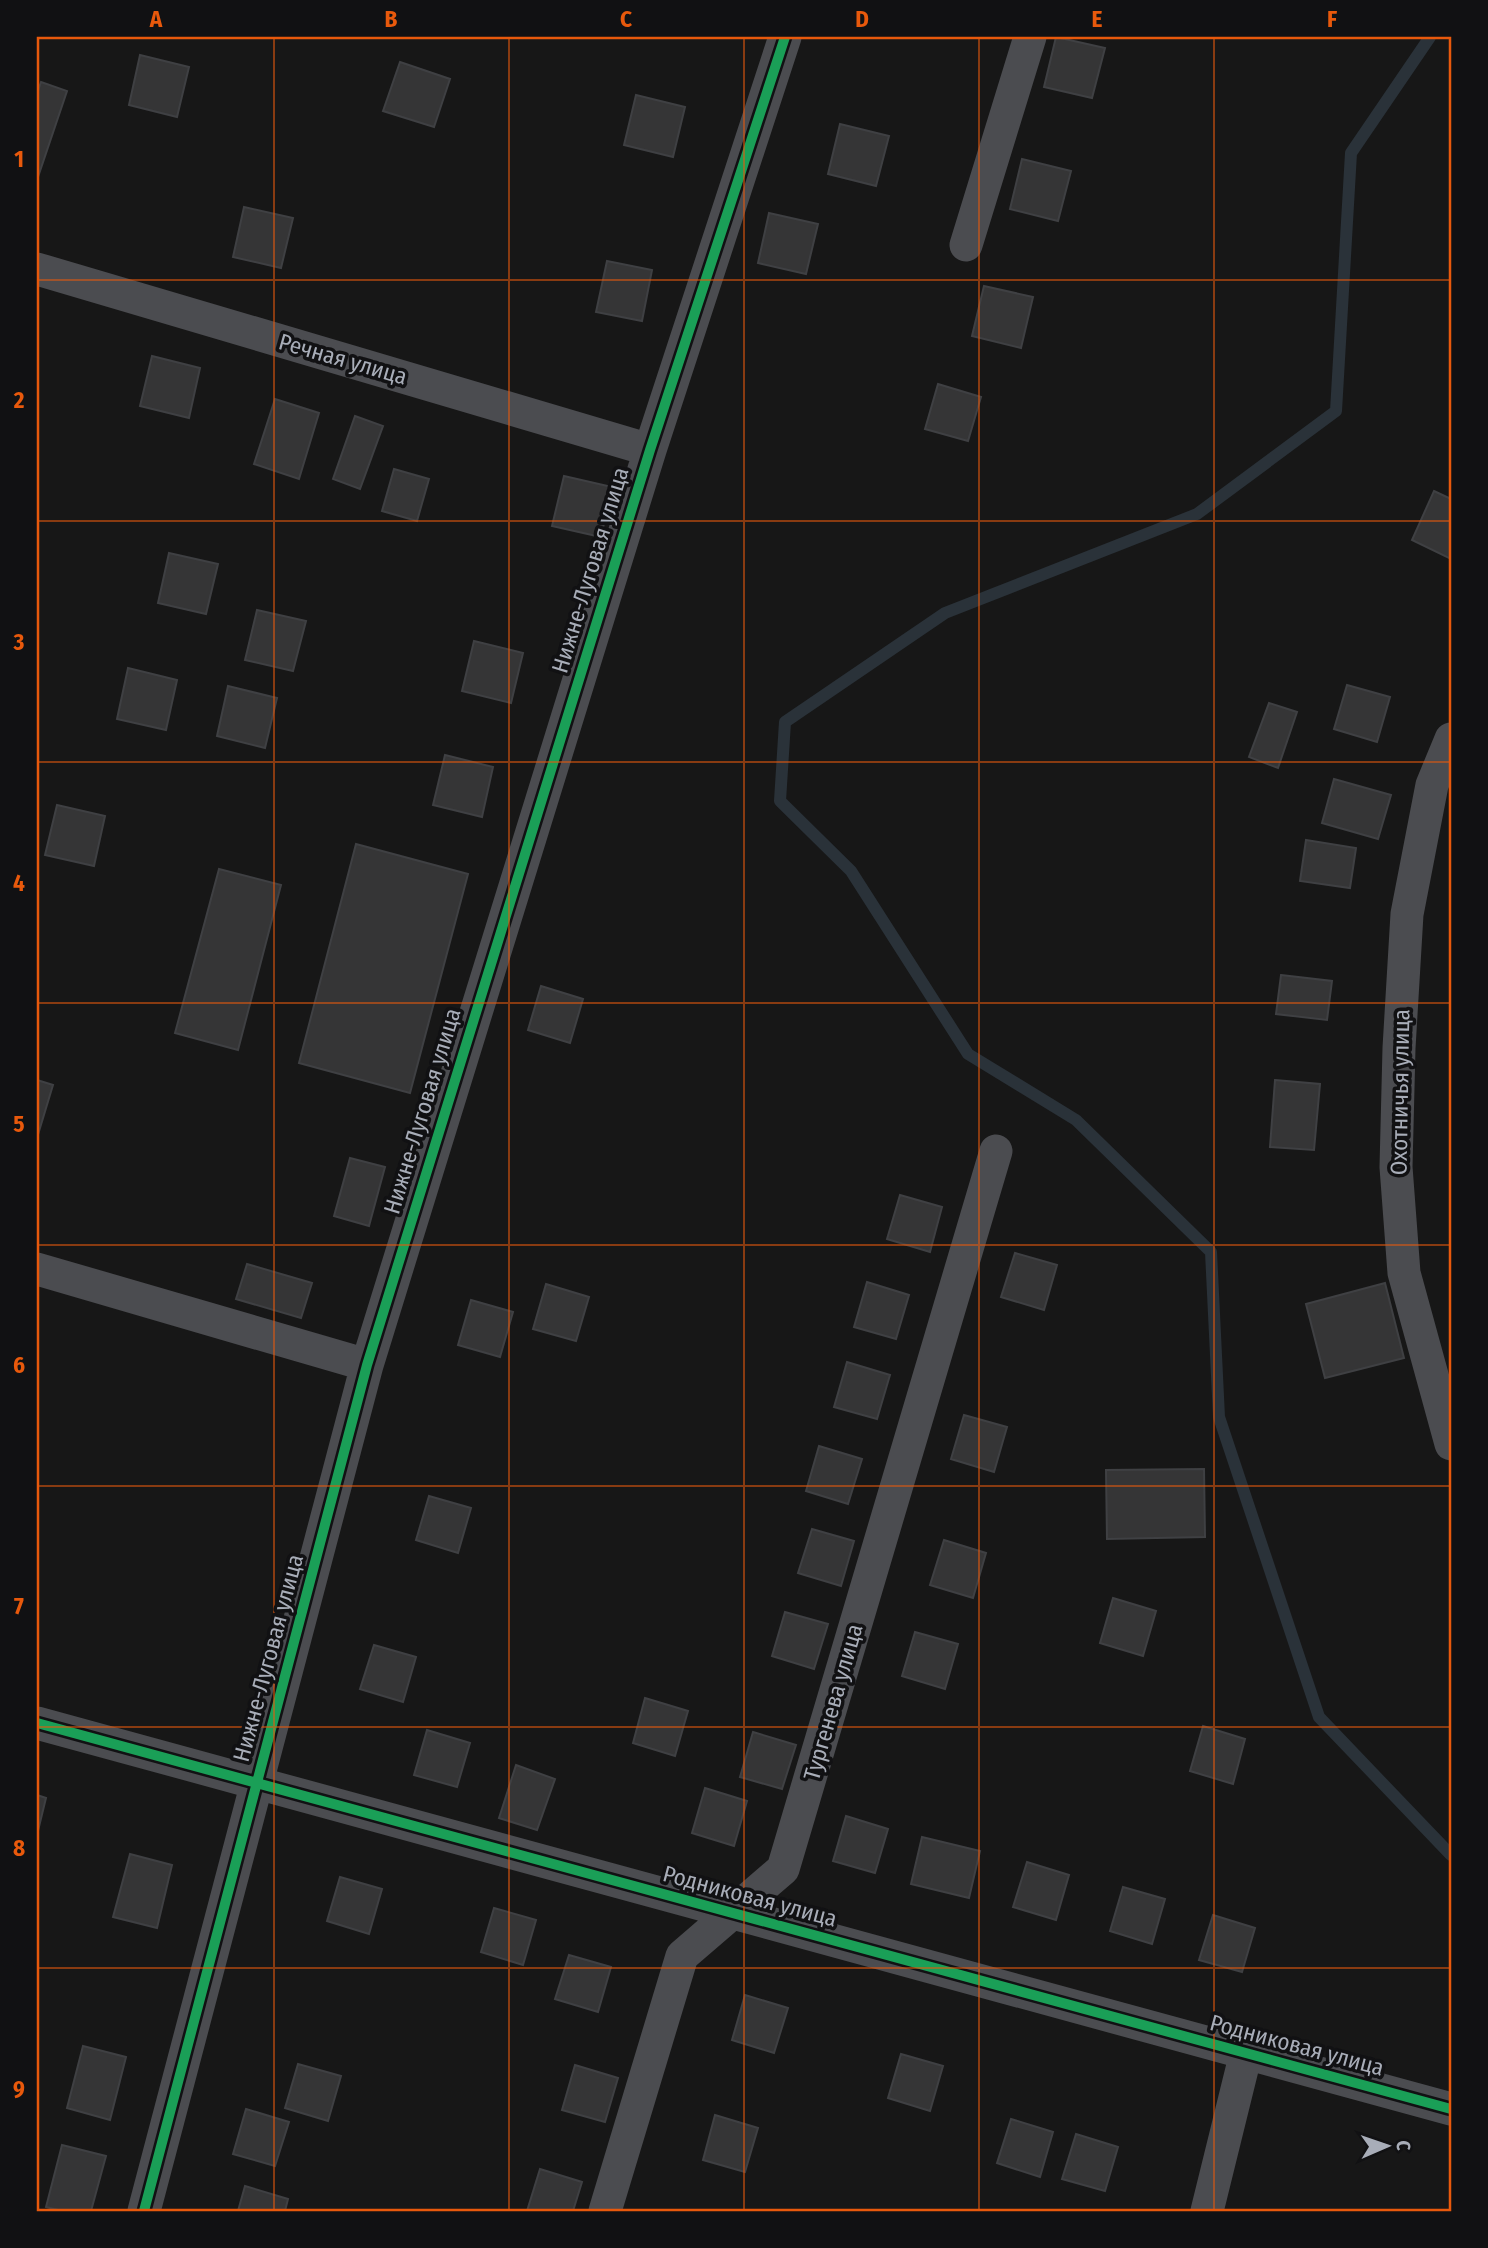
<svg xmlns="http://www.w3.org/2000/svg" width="1488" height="2248" font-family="'Fira Sans Condensed',sans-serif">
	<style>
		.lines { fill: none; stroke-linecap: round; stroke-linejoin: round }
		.stream { stroke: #2a3239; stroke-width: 12 }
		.building { fill: #353536; stroke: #3f4043; stroke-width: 2 }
		.street { stroke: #4b4c50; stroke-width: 33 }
		.cycleway-casing { stroke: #111113; stroke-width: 15 }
		.cycleway { stroke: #1a9f57; stroke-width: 10 }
		.grid { fill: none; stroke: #e8590c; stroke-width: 2; stroke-opacity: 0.55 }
		.labels { text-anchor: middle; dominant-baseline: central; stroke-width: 7; stroke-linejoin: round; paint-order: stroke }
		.street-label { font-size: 23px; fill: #a8adb8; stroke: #111113 }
		.neatline { fill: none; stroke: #e8590c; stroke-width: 2.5 }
		.grid-label { font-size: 23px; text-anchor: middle; font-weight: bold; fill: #e8590c }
	</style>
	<rect width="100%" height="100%" fill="#171717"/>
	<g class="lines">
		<path class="stream" d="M 1430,37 L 1351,153 L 1336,411 L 1197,514 L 945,613 L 785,722 L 780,801 L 851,871 L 968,1054 L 1076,1120 L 1211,1252 L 1219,1417 L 1319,1717 L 1451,1855"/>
	</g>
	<path class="building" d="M 1056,37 L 1105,48 L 1092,98 L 1044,87 Z
		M 140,55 L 189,67 L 177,117 L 129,105 Z
		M 400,62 L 450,79 L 434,127 L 383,111 Z
		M 41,82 L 67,91 L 37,180 L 37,94 Z
		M 636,95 L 685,107 L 673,157 L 624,145 Z
		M 840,124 L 889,136 L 876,186 L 828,174 Z
		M 1022,159 L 1071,171 L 1058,221 L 1010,209 Z
		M 244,207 L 293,218 L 281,268 L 233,257 Z
		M 769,213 L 818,224 L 806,274 L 758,263 Z
		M 607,261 L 652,270 L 642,321 L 596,312 Z
		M 984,286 L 1033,297 L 1021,348 L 972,336 Z
		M 152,356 L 200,368 L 189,418 L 140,406 Z
		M 938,384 L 981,397 L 968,441 L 925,429 Z
		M 275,399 L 319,413 L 299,479 L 254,464 Z
		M 355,416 L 383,426 L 360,489 L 333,479 Z
		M 394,469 L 429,479 L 417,521 L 382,511 Z
		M 564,476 L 612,487 L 601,537 L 552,526 Z
		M 1434,491 L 1451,499 L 1451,559 L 1412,540 Z
		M 169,553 L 218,564 L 206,614 L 158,603 Z
		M 257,610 L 306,621 L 293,671 L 245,660 Z
		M 474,641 L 523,653 L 511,703 L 462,691 Z
		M 128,668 L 177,680 L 166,730 L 117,719 Z
		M 1347,685 L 1390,697 L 1377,742 L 1334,729 Z
		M 228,686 L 277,698 L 265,748 L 217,736 Z
		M 1269,703 L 1297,712 L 1278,768 L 1249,757 Z
		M 445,755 L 493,767 L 482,817 L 433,805 Z
		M 1334,779 L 1391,795 L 1378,839 L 1322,823 Z
		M 57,805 L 105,816 L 94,866 L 45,855 Z
		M 1306,840 L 1356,848 L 1350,888 L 1300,881 Z
		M 356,844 L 468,874 L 410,1093 L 299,1063 Z
		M 219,869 L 281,885 L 238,1050 L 175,1033 Z
		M 1281,975 L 1332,981 L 1327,1020 L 1276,1014 Z
		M 541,986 L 583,999 L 570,1043 L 528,1030 Z
		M 37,1080 L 53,1085 L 37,1138 Z
		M 1275,1080 L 1320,1084 L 1314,1150 L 1270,1147 Z
		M 350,1158 L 385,1167 L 369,1226 L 334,1216 Z
		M 900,1195 L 942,1207 L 930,1252 L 887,1239 Z
		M 1015,1253 L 1057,1265 L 1044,1310 L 1001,1297 Z
		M 247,1264 L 312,1283 L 301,1318 L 236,1299 Z
		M 867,1282 L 909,1295 L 896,1339 L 854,1327 Z
		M 1385,1283 L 1404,1358 L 1325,1378 L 1306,1304 Z
		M 546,1284 L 589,1297 L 576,1341 L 533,1329 Z
		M 471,1300 L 513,1312 L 500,1357 L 458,1345 Z
		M 847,1362 L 890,1375 L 877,1419 L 834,1407 Z
		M 964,1415 L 1007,1427 L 994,1472 L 951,1459 Z
		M 819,1446 L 862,1459 L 848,1504 L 806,1491 Z
		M 1204,1469 L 1205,1537 L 1107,1539 L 1106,1470 Z
		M 429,1496 L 471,1508 L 458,1553 L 416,1540 Z
		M 812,1529 L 854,1541 L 841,1586 L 798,1573 Z
		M 944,1540 L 986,1553 L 973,1598 L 930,1585 Z
		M 1113,1598 L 1156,1611 L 1143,1656 L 1100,1643 Z
		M 785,1612 L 828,1624 L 814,1669 L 772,1656 Z
		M 915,1632 L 958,1644 L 945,1689 L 902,1676 Z
		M 374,1645 L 416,1657 L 403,1702 L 360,1689 Z
		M 645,1698 L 688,1711 L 675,1756 L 633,1743 Z
		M 1203,1726 L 1245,1739 L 1233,1784 L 1190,1771 Z
		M 427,1730 L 470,1743 L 457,1787 L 414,1775 Z
		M 753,1732 L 796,1745 L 782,1789 L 740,1777 Z
		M 516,1765 L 555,1779 L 537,1830 L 499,1818 Z
		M 705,1788 L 747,1801 L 734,1846 L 692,1833 Z
		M 37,1795 L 46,1798 L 37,1835 Z
		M 846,1816 L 888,1829 L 875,1873 L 833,1861 Z
		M 922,1837 L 980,1851 L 969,1898 L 911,1884 Z
		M 130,1854 L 172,1865 L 157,1928 L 113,1917 Z
		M 1027,1862 L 1069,1875 L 1056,1920 L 1013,1907 Z
		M 340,1877 L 382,1889 L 369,1934 L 327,1921 Z
		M 1123,1887 L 1165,1899 L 1152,1944 L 1110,1931 Z
		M 494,1908 L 536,1920 L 523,1965 L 481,1952 Z
		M 1213,1915 L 1255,1928 L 1242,1972 L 1199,1960 Z
		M 569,1955 L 611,1967 L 598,2012 L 555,1999 Z
		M 745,1995 L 788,2008 L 774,2053 L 732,2040 Z
		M 83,2046 L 126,2057 L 110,2120 L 67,2108 Z
		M 901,2054 L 943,2066 L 930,2111 L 888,2098 Z
		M 298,2064 L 341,2076 L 328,2121 L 285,2108 Z
		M 575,2065 L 618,2078 L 605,2122 L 562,2110 Z
		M 246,2109 L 289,2122 L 275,2166 L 233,2154 Z
		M 715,2115 L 758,2128 L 745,2172 L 703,2160 Z
		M 1011,2119 L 1053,2132 L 1040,2177 L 997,2163 Z
		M 1076,2134 L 1118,2147 L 1105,2191 L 1062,2179 Z
		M 62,2145 L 106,2156 L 91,2211 L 62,2211 L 46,2207 Z
		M 540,2169 L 582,2182 L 573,2211 L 527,2211 Z
		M 245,2186 L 288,2199 L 285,2211 L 238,2211 Z"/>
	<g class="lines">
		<path class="street" d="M 966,245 L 1030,37
			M 37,269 L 650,450
			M 1451,739 L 1432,785 L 1407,914 L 1399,1048 L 1396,1167 L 1404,1273 L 1451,1444
			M 37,1269 L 367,1365
			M 37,1723 L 1451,2109
			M 144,2211 L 367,1365 L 650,450 L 785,37
			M 605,2211 L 682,1956 L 783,1869 L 996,1151
			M 1207,2211 L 1246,2053"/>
		<g class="cycleway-casing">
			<path id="cycleway" d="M 37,1723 L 1451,2109
				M 144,2211 L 367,1365 L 650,450 L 785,37"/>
		</g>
		<use href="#cycleway" class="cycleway"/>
	</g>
	<path class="grid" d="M 274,37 L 274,2211M 509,37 L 509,2211M 744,37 L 744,2211M 979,37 L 979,2211M 1214,37 L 1214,2211M 37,280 L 1451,280M 37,521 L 1451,521M 37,762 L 1451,762M 37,1003 L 1451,1003M 37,1245 L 1451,1245M 37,1486 L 1451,1486M 37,1727 L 1451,1727M 37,1968 L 1451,1968"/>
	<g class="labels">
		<g class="street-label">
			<text transform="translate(343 359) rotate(16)">Речная улица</text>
			<text transform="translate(590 570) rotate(-73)">Нижне-Луговая улица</text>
			<text transform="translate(1400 1092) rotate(-89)">Охотничья улица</text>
			<text transform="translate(422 1111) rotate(-73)">Нижне-Луговая улица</text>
			<text transform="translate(268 1658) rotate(-75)">Нижне-Луговая улица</text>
			<text transform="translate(833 1702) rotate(-74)">Тургенева улица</text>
			<text transform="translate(750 1896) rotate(15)">Родниковая улица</text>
			<text transform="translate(1297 2045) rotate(15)">Родниковая улица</text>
		</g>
	</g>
	<rect width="1488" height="2248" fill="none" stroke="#111113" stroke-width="77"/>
	<g transform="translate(1387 2146) rotate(88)" stroke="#111113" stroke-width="5" paint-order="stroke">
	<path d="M0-5L12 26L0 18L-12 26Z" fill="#a8adb8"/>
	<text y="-10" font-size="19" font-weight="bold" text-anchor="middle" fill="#a8adb8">С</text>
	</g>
	<rect x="38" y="38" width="1412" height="2172" class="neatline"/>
	<g class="grid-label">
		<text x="156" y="27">A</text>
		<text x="391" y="27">B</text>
		<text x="626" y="27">C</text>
		<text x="862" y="27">D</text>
		<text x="1097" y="27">E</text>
		<text x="1332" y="27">F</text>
		<text x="19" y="167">1</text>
		<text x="19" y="408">2</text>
		<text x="19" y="650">3</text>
		<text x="19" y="891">4</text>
		<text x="19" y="1132">5</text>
		<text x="19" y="1373">6</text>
		<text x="19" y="1614">7</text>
		<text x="19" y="1856">8</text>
		<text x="19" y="2097">9</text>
	</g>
</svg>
